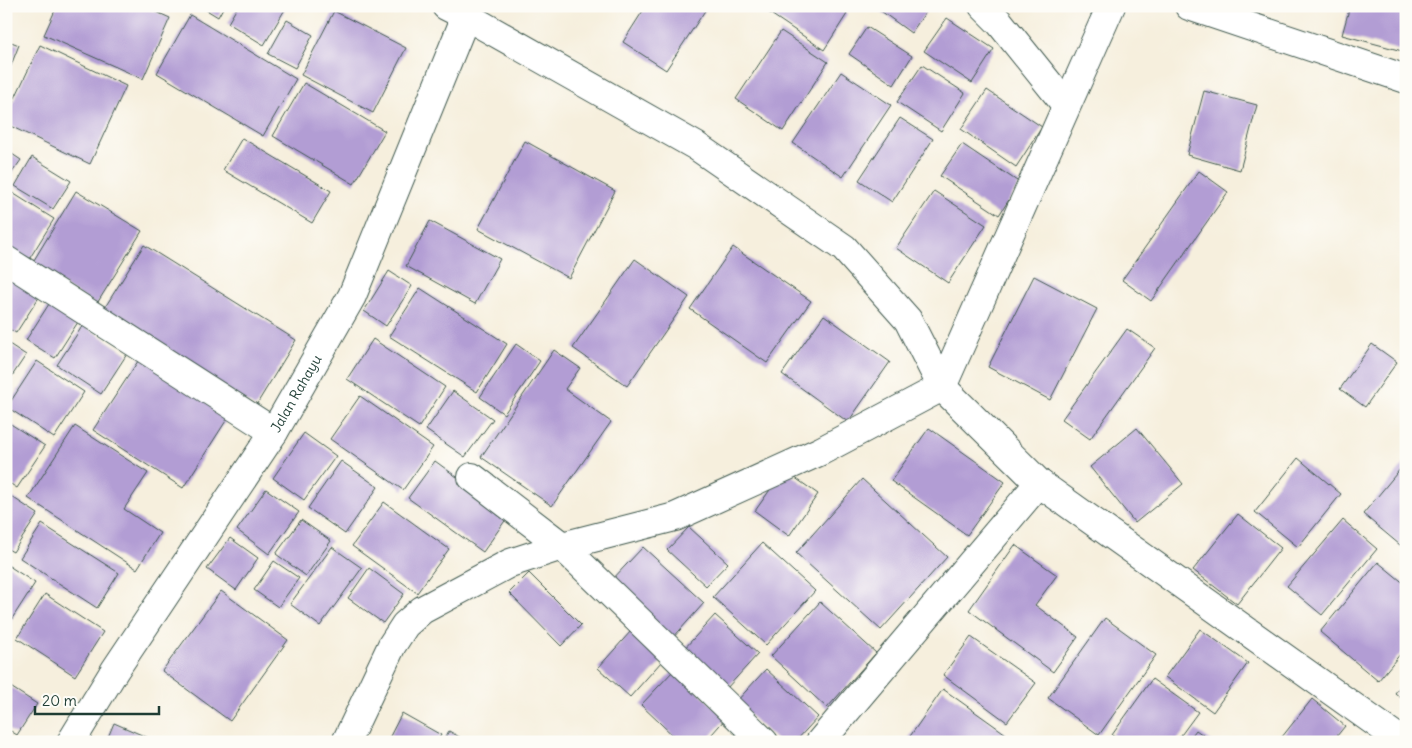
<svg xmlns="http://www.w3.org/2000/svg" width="1412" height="748" font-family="Delius,sans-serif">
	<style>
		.building { fill: #b29dd4 }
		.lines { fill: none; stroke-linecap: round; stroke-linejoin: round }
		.street-casing { stroke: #3f584d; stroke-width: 30 }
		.street { stroke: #fff; stroke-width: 28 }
		.labels { text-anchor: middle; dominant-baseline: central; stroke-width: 4; stroke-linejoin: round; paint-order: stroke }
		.street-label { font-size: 14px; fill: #1f3d34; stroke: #fdfcf7 }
	</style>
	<rect width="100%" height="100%" fill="#fdfcf7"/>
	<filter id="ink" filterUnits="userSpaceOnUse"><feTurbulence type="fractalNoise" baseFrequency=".02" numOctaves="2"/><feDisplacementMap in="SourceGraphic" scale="10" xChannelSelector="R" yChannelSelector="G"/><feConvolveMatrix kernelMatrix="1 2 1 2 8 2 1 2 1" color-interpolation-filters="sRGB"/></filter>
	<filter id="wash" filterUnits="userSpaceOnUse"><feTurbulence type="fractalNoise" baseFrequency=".0096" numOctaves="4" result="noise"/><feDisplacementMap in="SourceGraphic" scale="20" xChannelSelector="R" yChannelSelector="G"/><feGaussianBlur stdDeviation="1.12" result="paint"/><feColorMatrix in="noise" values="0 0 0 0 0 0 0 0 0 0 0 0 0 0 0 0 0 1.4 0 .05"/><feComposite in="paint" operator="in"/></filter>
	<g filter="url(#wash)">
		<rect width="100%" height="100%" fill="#f6efdd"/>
		<g id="blocks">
			<path class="building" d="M 57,6 L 143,6 L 170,18 L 143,79 L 44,35 Z
				M 200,6 L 224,6 L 218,17 Z
				M 238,6 L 287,6 L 264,45 L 228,23 Z
				M 646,6 L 708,6 L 666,70 L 623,42 Z
				M 763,6 L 835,6 L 847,14 L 824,50 L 762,8 Z
				M 874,6 L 930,6 L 911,33 Z
				M 1350,6 L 1406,6 L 1406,52 L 1342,35 Z
				M 334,11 L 406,48 L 373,113 L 301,75 Z
				M 190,15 L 296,79 L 263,136 L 157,73 Z
				M 947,18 L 994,49 L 972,83 L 924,51 Z
				M 287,20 L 313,35 L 295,68 L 268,54 Z
				M 867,27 L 912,56 L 894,85 L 849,54 Z
				M 781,31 L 828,62 L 783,131 L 736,99 Z
				M 6,40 L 19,45 L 6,78 Z
				M 40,45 L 126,86 L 90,164 L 6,124 L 6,117 Z
				M 922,65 L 965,93 L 941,131 L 897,102 Z
				M 841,72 L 891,105 L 843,177 L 793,143 Z
				M 304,83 L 385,131 L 354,184 L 273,136 Z
				M 987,90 L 1042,127 L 1016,167 L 961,129 Z
				M 1204,91 L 1257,105 L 1240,170 L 1187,155 Z
				M 900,118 L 933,139 L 892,202 L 859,180 Z
				M 242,138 L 331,191 L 312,223 L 223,170 Z
				M 525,141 L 615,191 L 569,278 L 478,229 Z
				M 962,144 L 1020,183 L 999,215 L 940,176 Z
				M 6,150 L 21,160 L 6,181 Z
				M 32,157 L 71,181 L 53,209 L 15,186 Z
				M 1199,171 L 1228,192 L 1151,301 L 1122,280 Z
				M 76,191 L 142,231 L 96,305 L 31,265 Z
				M 934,191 L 986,225 L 948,283 L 896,248 Z
				M 11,192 L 54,219 L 28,261 L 6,248 L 6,199 Z
				M 430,221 L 500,259 L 475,304 L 406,266 Z
				M 144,245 L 296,340 L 255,407 L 102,312 Z
				M 733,247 L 811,301 L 767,363 L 690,309 Z
				M 635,259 L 689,297 L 627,386 L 573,348 Z
				M 6,267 L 43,291 L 16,333 L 6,327 Z
				M 389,271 L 412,286 L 386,326 L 364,311 Z
				M 1034,276 L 1097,309 L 1050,400 L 988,367 Z
				M 420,288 L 507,344 L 477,392 L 389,336 Z
				M 49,304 L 78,322 L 55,358 L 26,340 Z
				M 824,315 L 890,362 L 848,422 L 782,374 Z
				M 83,325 L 127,354 L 101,394 L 57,365 Z
				M 1127,329 L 1155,348 L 1090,439 L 1062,419 Z
				M 373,339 L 445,387 L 419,427 L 347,379 Z
				M 6,342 L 26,355 L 6,385 Z
				M 516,344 L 540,361 L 504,414 L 480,397 Z
				M 1372,344 L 1397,362 L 1365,407 L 1340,389 Z
				M 554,350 L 580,368 L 565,389 L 611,422 L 552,506 L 481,457 Z
				M 142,355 L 231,413 L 183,488 L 93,430 Z
				M 37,361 L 84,392 L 54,438 L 7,407 Z
				M 453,391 L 493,419 L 465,457 L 426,430 Z
				M 360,396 L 433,447 L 403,490 L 330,439 Z
				M 6,421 L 45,446 L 17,488 L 6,481 Z
				M 75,426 L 148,473 L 124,509 L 160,533 L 137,569 L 28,498 Z
				M 929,428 L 1005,482 L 967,535 L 891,481 Z
				M 1137,428 L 1183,484 L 1135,523 L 1090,467 Z
				M 304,433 L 336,456 L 304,500 L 273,478 Z
				M 1298,458 L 1341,494 L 1298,547 L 1255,512 Z
				M 341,461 L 378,487 L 345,534 L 308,508 Z
				M 435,461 L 509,515 L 483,552 L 408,498 Z
				M 1406,462 L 1406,550 L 1363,514 Z
				M 784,470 L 818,494 L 789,536 L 755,511 Z
				M 862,479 L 947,557 L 881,630 L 796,553 Z
				M 266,489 L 299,512 L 269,554 L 237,530 Z
				M 6,493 L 38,514 L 13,552 L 6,548 Z
				M 384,502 L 449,549 L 417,593 L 352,546 Z
				M 1238,514 L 1281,548 L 1237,604 L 1193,570 Z
				M 301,520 L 331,541 L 306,576 L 276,554 Z
				M 1343,520 L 1377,549 L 1322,615 L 1287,586 Z
				M 42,524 L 119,573 L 97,608 L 20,558 Z
				M 689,527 L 728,563 L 706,586 L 667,550 Z
				M 230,538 L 258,558 L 236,590 L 207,569 Z
				M 762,543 L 815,591 L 766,645 L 713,597 Z
				M 1015,545 L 1057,575 L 1035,605 L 1078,637 L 1053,672 L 969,610 Z
				M 332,547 L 362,568 L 320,626 L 290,604 Z
				M 643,547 L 704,603 L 672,639 L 610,582 Z
				M 274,561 L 299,578 L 278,607 L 254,590 Z
				M 1378,562 L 1406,585 L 1406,647 L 1378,681 L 1320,632 Z
				M 6,564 L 35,583 L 6,628 Z
				M 369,568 L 404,594 L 383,623 L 348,598 Z
				M 529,573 L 581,625 L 561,646 L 509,593 Z
				M 221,591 L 288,640 L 230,721 L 162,671 Z
				M 45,594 L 103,632 L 75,676 L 17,638 Z
				M 820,602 L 876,653 L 827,708 L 771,656 Z
				M 715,615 L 758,654 L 726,689 L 683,650 Z
				M 1105,618 L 1156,655 L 1099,735 L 1048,698 Z
				M 1200,629 L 1248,663 L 1213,712 L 1165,677 Z
				M 631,631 L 662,661 L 630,697 L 598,668 Z
				M 971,637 L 1036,683 L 1007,722 L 943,675 Z
				M 766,669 L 818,717 L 795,742 L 779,742 L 736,702 Z
				M 674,670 L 726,718 L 705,742 L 680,742 L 641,705 Z
				M 1152,679 L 1198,712 L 1176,742 L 1121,742 L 1112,735 Z
				M 1406,679 L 1406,702 L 1395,693 Z
				M 6,684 L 37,704 L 17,735 L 6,728 Z
				M 943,689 L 1006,734 L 1001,742 L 906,742 Z
				M 1312,699 L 1345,726 L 1332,742 L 1278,742 Z
				M 402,713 L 441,735 L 437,742 L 387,742 Z
				M 114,723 L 158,742 L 106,742 Z
				M 1196,730 L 1213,742 L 1187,742 Z
				M 449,731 L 468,742 L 442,742 Z"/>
		</g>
	</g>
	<g filter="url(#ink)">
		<use href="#blocks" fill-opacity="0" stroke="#3f584d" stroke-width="1"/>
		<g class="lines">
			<g class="street-casing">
				<g id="street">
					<path d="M 446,6 L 466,16 L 696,146 L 844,248 L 908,320 L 942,387 L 1039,483 L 1403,742"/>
					<path d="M 983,6 L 1000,23 L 1066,105"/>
					<path d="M 1189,6 L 1406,79"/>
					<path d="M 6,260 L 274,432"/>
					<path d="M 472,477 L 562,546 L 764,742"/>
					<path id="s1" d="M 71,742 L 115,670 L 274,432 L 352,296 L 466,16"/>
					<path d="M 346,742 L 392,645 L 405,625 L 422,610 L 510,563 L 562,546 L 675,517 L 821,451 L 942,387 L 1111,6"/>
					<path d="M 820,742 L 1039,483"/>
				</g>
			</g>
			<use href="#street" class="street"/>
		</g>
	</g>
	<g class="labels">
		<g class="street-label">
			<text stroke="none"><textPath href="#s1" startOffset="415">Jalan Rahayu</textPath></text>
		</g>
	</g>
	<rect width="1412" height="748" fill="none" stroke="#fdfcf7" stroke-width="25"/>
	<path d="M35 706v8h124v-8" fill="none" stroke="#1f3d34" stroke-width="2.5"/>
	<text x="42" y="706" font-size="15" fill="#1f3d34" stroke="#fdfcf7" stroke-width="4" paint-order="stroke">20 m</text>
</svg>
